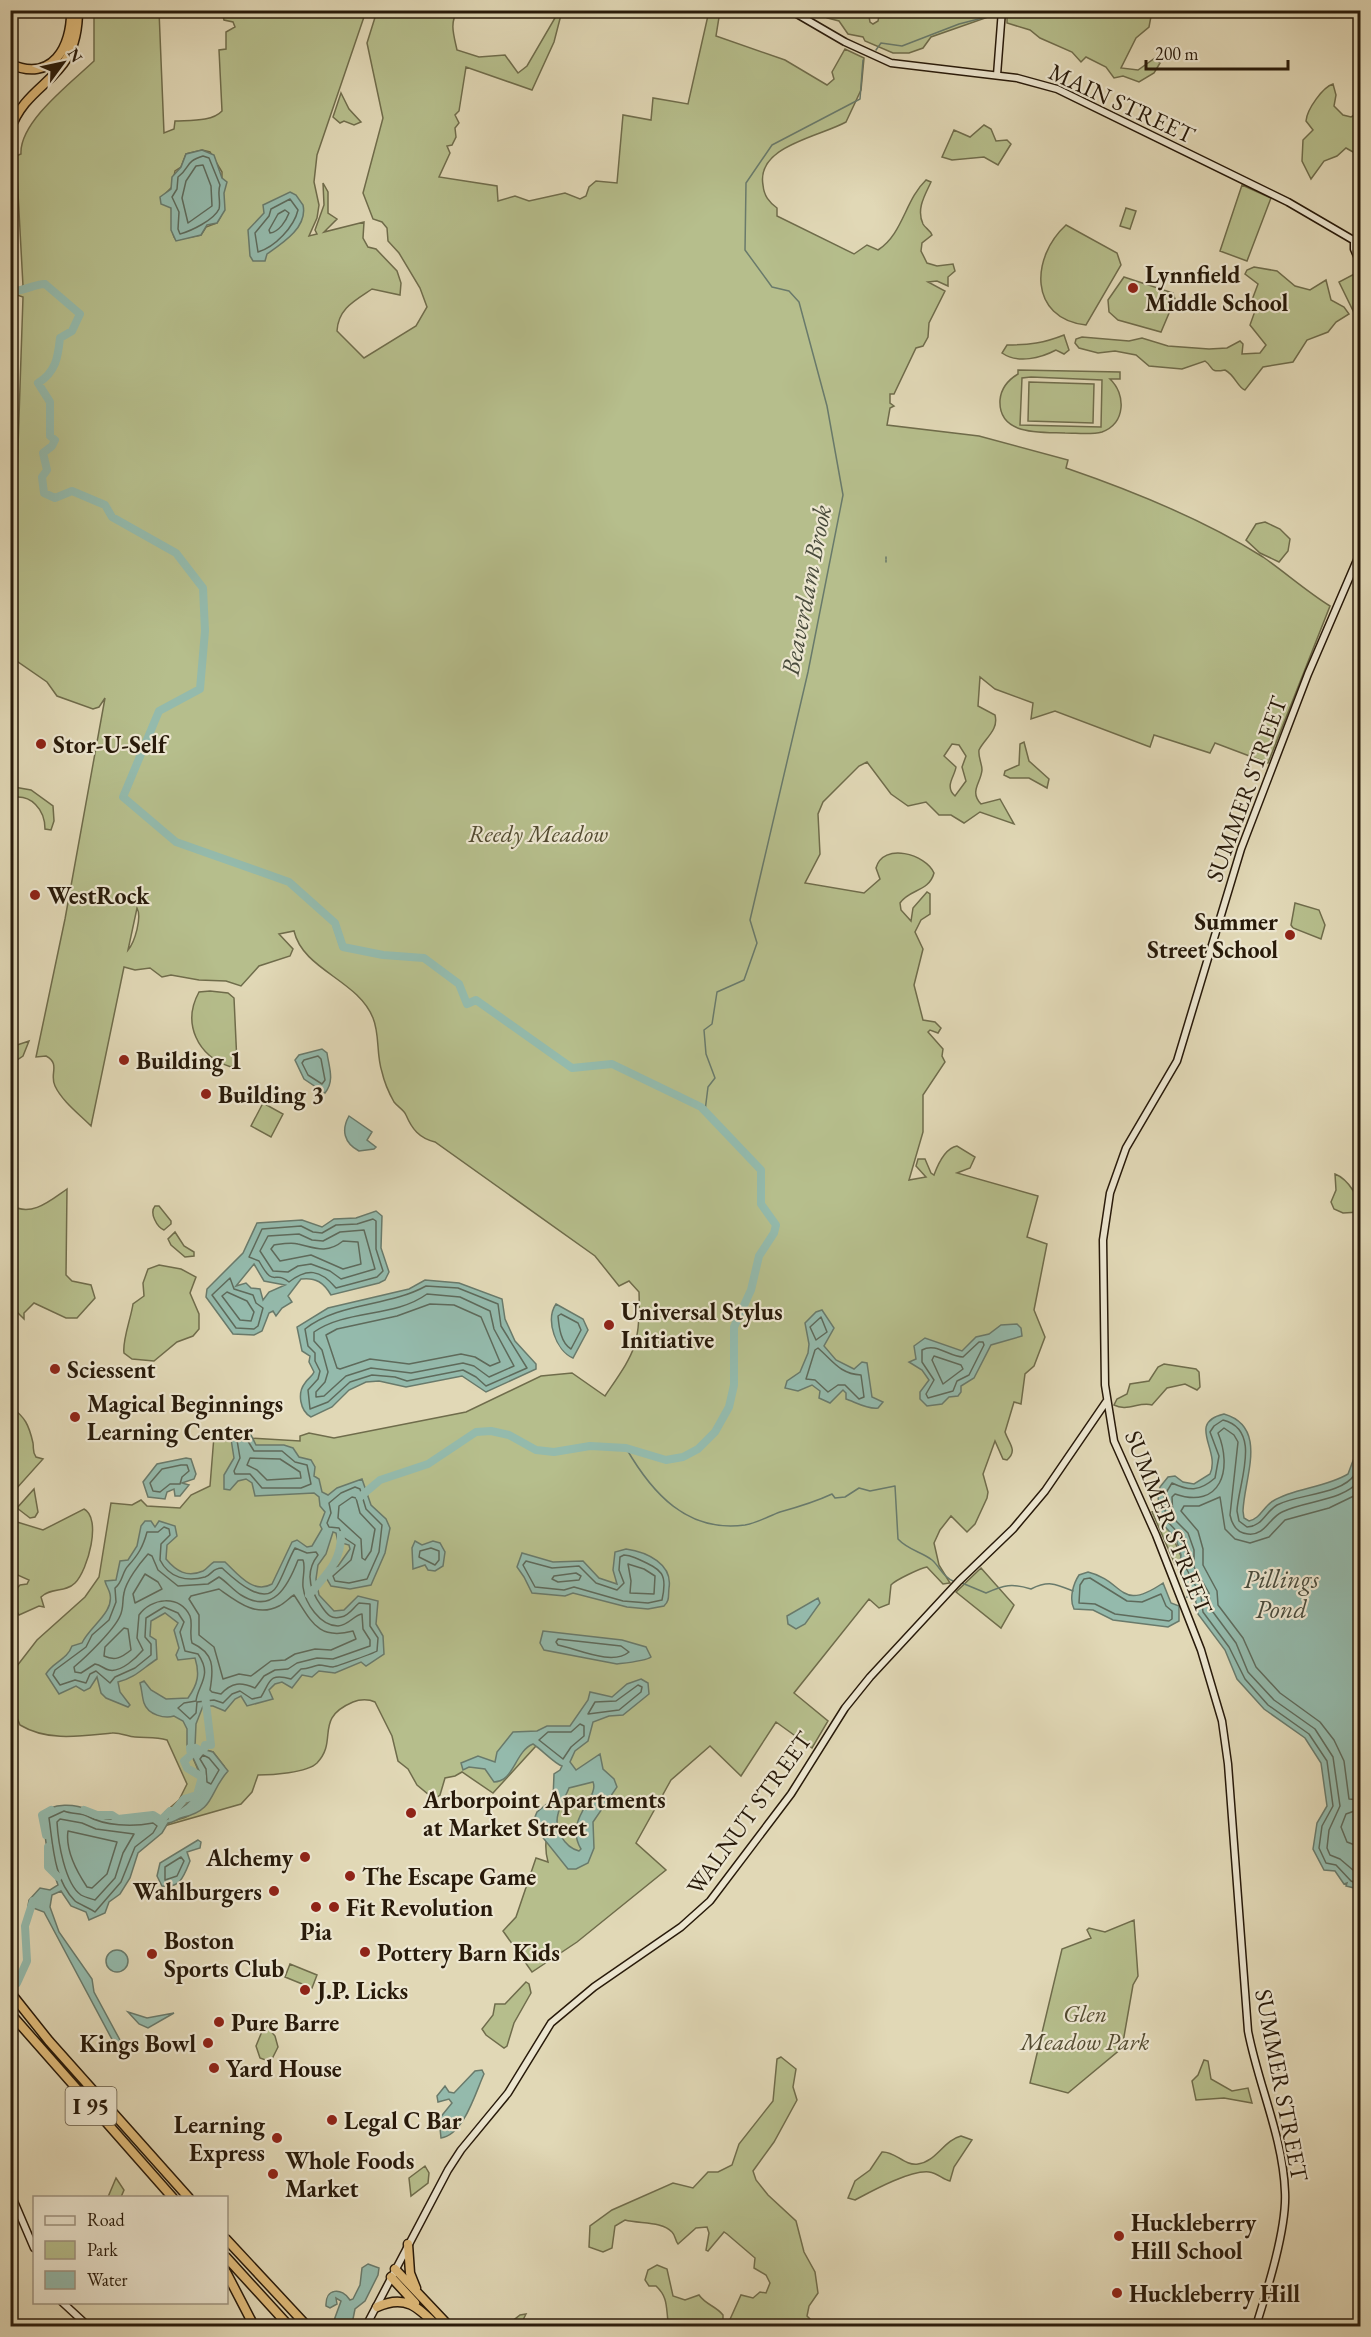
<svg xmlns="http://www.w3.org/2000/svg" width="1371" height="2337" font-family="'EB Garamond',serif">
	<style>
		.green { fill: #b6be8c; stroke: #6f6c4b; stroke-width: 1.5; fill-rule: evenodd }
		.water { fill: #94baac; stroke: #697a6b; stroke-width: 1.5; fill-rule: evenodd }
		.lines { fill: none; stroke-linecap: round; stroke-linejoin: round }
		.shore { stroke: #5e6a5b; stroke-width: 1.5 }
		.stream { stroke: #697a6b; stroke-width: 1.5 }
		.river { stroke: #94baac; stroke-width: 8 }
		.secondary-casing { stroke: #281a0a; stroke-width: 9 }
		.highway-casing { stroke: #281a0a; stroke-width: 11 }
		.secondary { stroke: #ece6d0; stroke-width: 6 }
		.highway { stroke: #e0bc7b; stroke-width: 8 }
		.poi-dot { fill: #8f2418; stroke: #ece6d0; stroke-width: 2 }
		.labels { text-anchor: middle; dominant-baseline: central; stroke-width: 4.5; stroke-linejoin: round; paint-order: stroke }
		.shield { fill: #ece6d0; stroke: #635745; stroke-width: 1.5 }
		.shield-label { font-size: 22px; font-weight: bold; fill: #281a0a }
		.street-label { font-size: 24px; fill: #281a0a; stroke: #ece6d0 }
		.poi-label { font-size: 24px; font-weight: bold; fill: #281a0a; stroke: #ece6d0; text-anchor: start }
		.park-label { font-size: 24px; font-style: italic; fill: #534b31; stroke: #ece6d0 }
		.water-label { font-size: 26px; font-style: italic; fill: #484a3b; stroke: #ece6d0 }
	</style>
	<rect width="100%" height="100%" fill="#e1d8b6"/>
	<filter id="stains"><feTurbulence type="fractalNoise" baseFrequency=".00333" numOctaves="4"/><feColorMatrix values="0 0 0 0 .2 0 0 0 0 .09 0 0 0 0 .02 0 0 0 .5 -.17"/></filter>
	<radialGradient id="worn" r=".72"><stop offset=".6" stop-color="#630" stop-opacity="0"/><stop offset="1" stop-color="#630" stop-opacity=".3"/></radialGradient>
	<path class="green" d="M 288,10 L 366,11 L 317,155 L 314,182 L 319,205 L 317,218 L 309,236 L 317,234 L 315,230 L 324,205 L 323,183 L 328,192 L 328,213 L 337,219 L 324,232 L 364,222 L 363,238 L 368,247 L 376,249 L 397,271 L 401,283 L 400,295 L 372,289 C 354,301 338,309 337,331 L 364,358 L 416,326 L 427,307 L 420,288 L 399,253 L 388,241 L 387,228 L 382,222 L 373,219 L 363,193 L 383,118 L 367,43 L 377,11 L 458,11 C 449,22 454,36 457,50 L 479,57 L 505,55 L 518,73 L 527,66 L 559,11 L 562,11 L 554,42 L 532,90 L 466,67 L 459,111 L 455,115 L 459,123 L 455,128 L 456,137 L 452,145 L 447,146 L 450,153 L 439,177 L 497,186 L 498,201 L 515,196 L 529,201 L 565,193 L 580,199 L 586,196 L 589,187 L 596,181 L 617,183 L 623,115 L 651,120 L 653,98 L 688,104 L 709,11 L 720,11 L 716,36 L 785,60 L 827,85 L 834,79 L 832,72 L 845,49 L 864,58 L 861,90 L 846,122 C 819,137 756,146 763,185 C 764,196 769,202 777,208 L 777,216 L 854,254 L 867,245 L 878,250 C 903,234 905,200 926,180 L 931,182 C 925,195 916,209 923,224 C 925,228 930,230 932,235 L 922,243 L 921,251 L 927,263 L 937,266 L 953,264 L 955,271 L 948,277 L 948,286 L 937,281 L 928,282 L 945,291 L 929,323 L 928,337 L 923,346 L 916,348 L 894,394 L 890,394 L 890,403 L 894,406 L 890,408 L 887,425 L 979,436 L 1068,460 L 1066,468 C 1133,491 1203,519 1263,557 C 1286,573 1306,591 1330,606 L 1268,763 L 1215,743 L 1210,753 L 1154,735 L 1150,747 L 1055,711 L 1031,719 L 1033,703 L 995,689 L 980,677 L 978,706 L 995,715 C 999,730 985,738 979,750 C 978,758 982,763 982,770 C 981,783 969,791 981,804 L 1000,799 L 1014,824 L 980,812 L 964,823 L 951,815 L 939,815 L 926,802 L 908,806 L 891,794 L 867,762 L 859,766 L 823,802 L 818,814 L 820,854 L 805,883 L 864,893 L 880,879 L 876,868 C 883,842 926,854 934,873 C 929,892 909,889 900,903 L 901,910 L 911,921 L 913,908 L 927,892 L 930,894 L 930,914 L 921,920 L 915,932 L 923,949 L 914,985 L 923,1020 L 935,1022 L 941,1028 L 938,1033 L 930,1030 L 928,1032 L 943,1049 L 942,1056 L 945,1062 L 923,1095 L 923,1132 L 909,1180 L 926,1177 L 916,1166 L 918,1159 L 925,1159 L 931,1173 L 934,1175 C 938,1164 946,1148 957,1146 L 975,1157 L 970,1168 L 957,1173 L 1038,1196 L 1027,1237 L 1047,1244 L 1034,1310 L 1045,1337 L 1034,1366 L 1025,1374 L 1021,1404 L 1014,1402 L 1005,1432 C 1009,1444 1018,1450 1007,1460 L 1003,1459 L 995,1441 L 983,1474 L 988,1492 L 987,1498 L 975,1524 L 967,1532 L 951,1516 L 940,1530 L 934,1543 L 939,1565 L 950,1583 L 943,1584 L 927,1567 C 921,1568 895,1580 891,1585 L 889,1604 L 879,1608 L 869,1599 L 794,1693 L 828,1721 L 812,1748 L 776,1722 L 741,1776 L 710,1746 L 671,1780 L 636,1843 L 666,1870 L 577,1942 L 532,1972 L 503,1931 L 516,1917 L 536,1858 L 548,1862 C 537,1823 571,1797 561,1758 L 536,1746 L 493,1793 L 462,1772 L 455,1776 L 445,1778 L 440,1795 L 434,1799 L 417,1785 L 408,1769 L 398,1761 L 392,1736 L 375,1702 C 369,1699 360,1699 353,1702 C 313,1719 339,1740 317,1763 C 307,1773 271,1775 258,1775 L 252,1792 L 241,1804 L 164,1826 C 172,1819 182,1820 190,1815 C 211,1804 215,1786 224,1766 L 213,1752 L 195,1747 L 188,1735 C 187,1767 219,1776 183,1805 C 176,1811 169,1819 161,1821 L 166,1816 L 165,1812 L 179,1800 L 187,1784 L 167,1740 C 156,1737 147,1738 135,1737 C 128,1737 120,1732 112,1733 C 82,1736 48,1742 20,1725 L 12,1706 L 14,1683 L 11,1682 L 10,1675 L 37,1640 L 85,1597 L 99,1577 L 111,1503 L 132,1505 L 141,1500 L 147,1506 L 180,1508 L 191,1495 L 210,1486 L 214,1436 L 233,1432 L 232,1437 L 300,1441 L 300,1436 L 309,1433 L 334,1438 L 466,1412 L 541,1376 L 572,1373 L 605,1396 C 634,1353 641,1346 639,1292 L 629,1281 L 619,1286 L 595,1256 L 435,1142 C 419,1138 412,1129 406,1115 C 404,1110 398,1107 394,1102 C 389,1093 384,1081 382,1072 C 376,1054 380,1035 373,1018 C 358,980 303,970 294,931 L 279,934 L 293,949 L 290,956 L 259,966 L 241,986 L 226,981 L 199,980 L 171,975 L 162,977 L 150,968 L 135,970 L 124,967 L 91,1126 C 79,1114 62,1101 55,1086 C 49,1074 61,1064 46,1056 L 36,1057 L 65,919 L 105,698 L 99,707 L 93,709 L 57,696 L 47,682 L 11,657 L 23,297 L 17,295 L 17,289 L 23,286 L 16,156 L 21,154 C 19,122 72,82 94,61 L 94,11 L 159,11 L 164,133 L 174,129 L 175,121 C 189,120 212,122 222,111 L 219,50 L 226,49 L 226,32 L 235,27 L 233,22 L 224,20 L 222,11 C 237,11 278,17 288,10 ZM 202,150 L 210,152 L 222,172 L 221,216 L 217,223 L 206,227 L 201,235 L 176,240 C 169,231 175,222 172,211 C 170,203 167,203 166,193 L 172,187 L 175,171 L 181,167 L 186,154 ZM 952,744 L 959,745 L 966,756 L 962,767 L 966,781 L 955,796 C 944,786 955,776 956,767 L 944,756 ZM 137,908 C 142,917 135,942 128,950 Z
		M 825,11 L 868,11 L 870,22 L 873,24 L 878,21 L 880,11 L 996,11 L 994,15 L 931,37 L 923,48 L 909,53 L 893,53 L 865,41 L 863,37 L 848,34 L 839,21 L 827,18 Z
		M 1007,11 L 1152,11 L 1149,27 L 1136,38 L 1121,68 L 1138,70 L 1155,58 L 1160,63 L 1154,73 L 1139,82 L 1123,76 L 1114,78 L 1106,67 L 1086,57 L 1081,62 L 1072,52 L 1040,38 L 1030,30 L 1007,23 Z
		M 1333,84 L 1336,95 L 1334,106 L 1343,115 L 1351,117 L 1360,112 L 1360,156 L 1346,148 L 1337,156 L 1324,161 L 1311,179 L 1302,161 L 1303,140 L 1313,130 L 1306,121 C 1307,109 1323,87 1333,84 Z
		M 341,93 L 349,109 L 361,122 L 354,125 L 344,121 L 340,123 L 333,117 Z
		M 984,125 L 991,129 L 996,141 L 1007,140 L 1011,144 L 998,165 L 984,157 L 952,160 L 942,157 L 954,130 L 970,137 Z
		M 1242,185 L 1271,198 L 1247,261 L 1220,251 Z
		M 1126,208 L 1136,211 L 1130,229 L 1120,226 Z
		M 1066,225 L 1117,253 L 1121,265 L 1086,325 C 1028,318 1031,257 1066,225 Z
		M 1254,267 L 1277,271 L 1295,286 L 1310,290 L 1326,280 L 1331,300 L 1344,307 L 1349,314 L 1336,322 L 1328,332 L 1307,340 L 1293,362 L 1263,367 L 1245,390 C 1238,388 1235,375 1225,370 C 1208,373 1215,368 1205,361 L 1182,369 L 1149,366 L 1136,355 L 1115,351 L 1098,353 L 1079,348 L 1075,343 L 1076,339 L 1082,337 L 1129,341 L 1142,338 L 1168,346 L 1209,349 L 1227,348 L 1240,341 L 1243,344 L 1242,354 L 1260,353 L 1266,345 L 1250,325 L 1255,311 L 1252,300 L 1258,284 L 1245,274 L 1247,270 Z
		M 1360,271 L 1360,325 L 1339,282 Z
		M 1124,277 L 1173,293 L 1175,299 L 1161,332 L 1118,320 L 1109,312 L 1108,300 Z
		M 1064,335 L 1069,350 L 1064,354 L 1056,350 C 1041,358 1018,364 1002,353 L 1007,345 C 1029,345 1044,343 1064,335 Z
		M 1018,370 L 1120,372 L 1120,379 L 1110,379 C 1126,394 1126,423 1102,432 C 1091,435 1077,433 1065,433 C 1041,432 998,436 1000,400 C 1001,388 1008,380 1018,374 ZM 1031,377 L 1102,380 L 1101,427 L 1020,425 L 1022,378 Z
		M 1029,382 L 1094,384 L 1093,423 L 1028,421 Z
		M 1265,522 L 1280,529 L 1290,539 L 1288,551 L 1279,562 L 1260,553 L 1246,540 L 1256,524 Z
		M 1024,742 L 1029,761 L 1049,779 L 1047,788 L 1029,778 L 1010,778 L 1004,775 L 1005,771 L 1019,765 L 1020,744 Z
		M 14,787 L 31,790 L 53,806 L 54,821 L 51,830 L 45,829 C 45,810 31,793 11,798 L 11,789 Z
		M 1295,903 L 1319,910 L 1325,925 L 1321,939 L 1293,928 L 1291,925 Z
		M 210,991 L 228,993 L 234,998 L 237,1063 L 231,1067 C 197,1056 182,1023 199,992 Z
		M 29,1041 L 23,1056 L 11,1064 L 11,1047 Z
		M 263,1103 L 283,1114 L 271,1137 L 251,1126 Z
		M 1335,1174 C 1348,1179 1361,1199 1360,1212 L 1343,1213 L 1334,1209 L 1331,1202 L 1336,1190 Z
		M 67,1189 L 66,1275 L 72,1281 L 91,1285 L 95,1298 L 77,1318 L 66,1318 L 34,1303 L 24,1313 L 24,1319 L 15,1310 L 11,1310 L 11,1205 C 31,1218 51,1200 67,1189 Z
		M 155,1206 L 159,1206 L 171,1221 L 171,1224 L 164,1230 C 157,1227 149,1213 155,1206 Z
		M 175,1232 L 184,1246 L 194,1252 L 194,1256 L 185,1257 L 171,1245 L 168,1239 Z
		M 159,1265 L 181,1269 L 196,1277 L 190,1293 L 199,1314 L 199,1329 L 193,1336 L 177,1342 L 154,1361 L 132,1359 L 124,1353 C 122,1341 131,1318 133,1304 L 144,1296 L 143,1283 L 148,1269 Z
		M 1164,1364 L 1196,1369 L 1199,1372 L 1200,1387 L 1197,1390 L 1185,1384 L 1167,1388 L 1152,1405 C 1140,1401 1127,1412 1114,1405 L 1117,1399 L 1127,1394 L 1130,1384 L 1149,1381 L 1158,1367 Z
		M 11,1407 C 25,1417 29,1425 33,1443 C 34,1449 32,1451 36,1457 L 43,1459 L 16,1489 L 16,1496 L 11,1507 Z
		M 34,1489 L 38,1512 L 35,1517 L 30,1518 L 17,1508 Z
		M 84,1509 C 102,1518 88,1570 75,1583 C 65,1593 51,1587 41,1597 L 44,1607 L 39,1606 L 19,1615 C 13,1607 11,1593 20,1585 L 27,1584 L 29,1580 L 11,1572 L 11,1520 L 12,1530 L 15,1529 L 17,1522 L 43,1530 Z
		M 1155,1511 L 1164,1516 L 1183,1561 L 1175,1564 L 1152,1512 Z
		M 981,1568 L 1014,1605 L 1001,1628 L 956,1592 Z
		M 1134,1920 L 1138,1976 L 1133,1985 L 1122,2048 L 1068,2093 L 1030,2083 L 1062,1949 L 1091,1938 L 1087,1930 L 1089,1928 L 1105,1932 Z
		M 290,1964 L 317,1975 L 312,1988 L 285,1977 Z
		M 526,1982 L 529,1984 L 531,1993 L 514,2023 L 507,2046 L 504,2048 L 486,2035 L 482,2029 L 493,2015 L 495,2004 L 505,2004 Z
		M 265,2024 L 275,2036 L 278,2047 L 272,2059 L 268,2061 L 260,2058 L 256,2046 Z
		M 781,2057 L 796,2069 L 793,2087 L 797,2100 L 774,2142 L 753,2171 L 756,2180 L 768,2195 L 796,2221 L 804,2252 L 815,2272 L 818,2293 L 809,2306 L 807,2316 L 811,2320 L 810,2326 L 727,2326 L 741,2295 L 753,2298 L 760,2292 L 766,2293 L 770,2283 L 766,2275 L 754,2268 L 755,2258 L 727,2234 L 724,2232 L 708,2251 L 706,2250 L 709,2233 L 707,2227 L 696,2228 L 678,2244 C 675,2241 676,2236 672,2232 C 662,2221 640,2224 625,2220 L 615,2226 L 612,2248 L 603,2252 L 589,2247 L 590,2226 L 612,2210 L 673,2183 L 693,2188 L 708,2172 L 718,2172 L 732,2165 L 739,2144 L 773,2101 L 777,2059 Z
		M 1204,2060 L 1208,2061 L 1211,2079 L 1232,2091 L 1248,2088 L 1252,2103 L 1224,2098 L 1196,2100 L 1192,2081 L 1198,2075 Z
		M 961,2136 L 972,2140 L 954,2167 L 950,2181 C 943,2180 938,2173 929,2172 C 910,2170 872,2191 855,2200 L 848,2198 L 855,2181 L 870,2170 L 882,2152 C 895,2151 904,2166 918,2164 C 936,2162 944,2140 961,2136 Z
		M 425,2166 L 429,2173 L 428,2183 L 411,2196 L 409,2178 Z
		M 116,2178 L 124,2190 L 121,2197 L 108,2197 Z
		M 657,2265 L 667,2269 L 673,2296 L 685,2300 L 699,2295 C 706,2305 716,2306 723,2315 L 723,2326 L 673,2326 L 668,2321 C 666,2307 668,2297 656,2286 L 649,2286 L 645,2280 L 648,2270 Z
		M 526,2314 L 520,2326 L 506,2326 L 520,2315 Z"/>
	<path class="water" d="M 202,150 L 214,155 L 222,178 L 227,182 L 224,193 L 225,210 L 217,223 L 207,225 L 201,235 L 176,241 L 171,230 L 171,208 L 161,204 L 160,197 L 171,189 L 172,177 L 181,167 L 186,154 Z
		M 290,192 L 296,195 L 303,205 C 308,227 283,243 267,254 L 265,261 L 253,261 L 250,256 L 248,230 L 264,213 L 263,205 Z
		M 322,1049 L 327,1053 C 329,1067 335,1081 325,1093 L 304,1079 L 295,1060 L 299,1055 Z
		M 349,1116 L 372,1132 L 367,1140 L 376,1147 L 374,1149 L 359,1151 C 344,1143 341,1130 349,1116 Z
		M 376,1211 L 382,1216 L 381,1248 L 389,1272 L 385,1280 L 379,1283 L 331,1295 C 324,1283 316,1277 301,1279 L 288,1296 L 292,1302 L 282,1308 L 276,1316 L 273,1311 L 269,1313 L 262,1331 L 254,1335 L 233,1334 L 206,1297 L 207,1289 L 243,1253 L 257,1223 L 302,1220 L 322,1227 L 334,1219 L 356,1218 ZM 254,1264 L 264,1281 L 285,1285 L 269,1292 L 263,1300 L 260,1289 L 251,1288 L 246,1283 L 236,1286 Z
		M 425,1280 L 459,1283 L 502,1299 L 505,1319 L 515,1341 L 536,1364 L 536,1369 L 486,1392 L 462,1376 L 406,1387 L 379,1381 L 366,1382 L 349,1390 L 332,1407 L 311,1417 C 300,1411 297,1393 305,1383 C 308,1378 312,1377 314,1372 L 309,1362 L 310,1356 L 302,1351 L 297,1327 L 328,1308 L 409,1289 Z
		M 556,1304 L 583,1319 L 588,1330 L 573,1358 C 556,1351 545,1320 556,1304 Z
		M 822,1310 L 834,1328 L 824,1346 L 836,1360 L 854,1369 L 862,1362 L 867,1363 L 872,1397 L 883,1402 L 878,1408 C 869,1410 855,1402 846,1399 L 846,1393 L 843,1390 L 830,1403 L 819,1398 L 820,1391 L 812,1385 L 798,1391 L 785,1388 L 787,1381 L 800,1372 L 808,1353 L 809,1344 L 805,1323 L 816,1312 Z
		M 1017,1324 L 1021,1328 L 1022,1336 L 991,1345 L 974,1378 L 961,1386 L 961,1392 L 958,1396 L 949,1397 L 942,1404 L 927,1406 L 920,1399 L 920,1392 L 929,1380 L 922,1370 L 909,1362 L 916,1359 L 914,1346 L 925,1338 L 962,1351 L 976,1337 L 989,1334 L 1001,1325 Z
		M 1224,1414 C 1269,1427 1244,1478 1243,1511 L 1244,1518 L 1249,1521 C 1261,1518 1263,1507 1273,1501 C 1293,1488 1325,1488 1348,1474 L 1360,1442 L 1360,1821 L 1354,1827 L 1360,1836 L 1360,1896 L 1354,1888 L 1346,1886 L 1347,1883 L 1344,1884 L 1335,1871 L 1324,1870 L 1313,1849 L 1317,1823 L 1327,1806 L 1321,1763 L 1305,1738 L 1264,1709 L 1237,1679 L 1225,1650 L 1198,1614 L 1195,1597 L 1187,1597 L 1191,1590 L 1179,1570 L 1181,1555 L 1176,1539 L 1160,1521 L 1158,1496 L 1160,1487 L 1168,1477 L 1175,1476 L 1183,1482 L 1194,1484 L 1210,1474 C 1221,1450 1186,1423 1224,1414 Z
		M 236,1431 L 250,1433 L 256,1445 L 284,1445 L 293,1448 L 299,1457 L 311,1460 L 315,1467 L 314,1476 L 319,1479 L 322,1492 L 328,1495 L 337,1488 L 362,1479 L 371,1505 L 386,1519 L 390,1528 L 385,1553 L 371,1585 L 350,1589 L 331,1586 L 327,1579 L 328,1569 L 338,1566 L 350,1549 L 349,1545 L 338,1542 L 336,1533 L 333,1532 L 326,1554 L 318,1565 L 316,1579 L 319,1595 L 334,1611 L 344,1610 L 358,1596 L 378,1601 L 376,1624 L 383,1636 L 384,1654 L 366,1666 L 361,1662 L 335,1673 L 319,1671 L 312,1677 L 302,1675 L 292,1688 L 282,1682 L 275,1684 L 269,1690 L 273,1699 L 247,1706 L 241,1696 L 235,1699 L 225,1711 L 213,1706 L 203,1706 L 196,1724 L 195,1747 L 213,1752 L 228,1771 C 209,1792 215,1810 184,1817 C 176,1819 174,1823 168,1823 L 162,1833 L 138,1853 L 130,1878 L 120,1894 L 109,1902 L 105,1913 L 89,1920 L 86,1912 L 71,1906 L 61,1891 L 52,1895 L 50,1907 L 59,1932 L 92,1979 L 94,1992 L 121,2042 L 115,2045 L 44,1912 L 28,1906 L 29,1900 L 40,1888 L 50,1890 L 58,1885 L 48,1857 L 42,1814 C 52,1802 76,1804 89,1810 C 92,1811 93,1814 96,1816 C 109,1822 142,1819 156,1816 L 161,1821 L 168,1819 L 169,1812 C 187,1810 198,1793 202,1777 L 187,1745 L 187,1729 L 183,1721 L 174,1716 C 165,1719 148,1715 144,1703 C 142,1697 142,1690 140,1683 L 144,1681 L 151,1690 L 166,1699 L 188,1698 C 198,1684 200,1674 195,1658 L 178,1660 L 176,1655 L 179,1648 L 174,1630 L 178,1623 L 165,1613 L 151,1621 L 150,1636 L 156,1640 L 157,1659 C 143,1668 135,1678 118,1682 L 120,1692 L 130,1705 L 128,1707 L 106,1698 L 101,1693 L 97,1677 L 90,1688 L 84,1691 L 76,1686 L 59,1694 L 46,1674 C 53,1662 67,1660 72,1646 L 82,1643 C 90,1626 114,1613 110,1594 C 109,1589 106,1586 105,1581 L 116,1580 L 120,1561 L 128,1560 L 137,1546 L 141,1526 L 145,1521 L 151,1521 L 155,1527 L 159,1521 L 175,1526 L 177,1536 L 167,1545 L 166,1559 C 176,1571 187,1578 203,1571 C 207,1569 210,1564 214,1562 L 225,1562 C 237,1573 253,1595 272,1584 L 292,1542 L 297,1540 L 307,1547 L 312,1546 L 322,1529 L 320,1525 L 325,1512 L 320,1506 L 319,1497 L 314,1493 L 255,1496 L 252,1483 L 246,1479 L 238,1481 L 230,1490 L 224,1489 L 224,1475 L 234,1458 L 231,1439 Z
		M 186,1458 L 191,1459 L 196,1474 L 194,1479 L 182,1483 L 189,1485 L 180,1496 L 175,1496 L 174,1489 L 167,1492 L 165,1499 L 148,1497 L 143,1482 L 157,1464 Z
		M 415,1541 L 422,1545 L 433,1541 L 440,1543 L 445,1552 L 443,1566 L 435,1571 L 428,1570 L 425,1565 L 413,1569 L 412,1548 Z
		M 626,1549 C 647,1552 673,1564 669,1588 C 668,1596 670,1600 664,1606 L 648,1609 L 627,1607 L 573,1593 L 565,1596 L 532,1593 L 524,1577 L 517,1567 L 522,1553 L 553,1562 L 583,1561 L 599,1578 L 617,1584 L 613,1570 L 615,1552 Z
		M 1088,1572 C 1125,1581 1119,1613 1163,1583 L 1171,1603 L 1179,1606 L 1179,1621 L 1168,1627 L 1113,1620 L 1093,1610 L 1074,1609 C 1069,1599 1073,1584 1079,1575 Z
		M 818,1598 L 820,1603 L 805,1624 L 796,1629 L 788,1624 L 787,1616 Z
		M 543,1631 L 622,1640 L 646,1647 L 651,1657 C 646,1661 625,1663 617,1664 L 544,1650 L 540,1643 Z
		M 641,1679 L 648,1683 L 649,1694 L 623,1715 L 609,1716 L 593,1722 L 588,1741 L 575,1751 L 570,1762 L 576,1770 L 600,1754 L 603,1769 L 614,1779 L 617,1787 L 593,1822 L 594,1848 L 588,1863 L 576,1869 L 568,1869 L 532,1824 L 537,1812 L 553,1799 L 554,1774 L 560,1770 L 562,1766 C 555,1764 541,1749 533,1744 C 515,1751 514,1782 494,1782 L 485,1769 L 469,1767 L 463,1770 L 461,1763 L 478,1756 L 495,1762 L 497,1752 L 513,1732 L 537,1731 L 547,1726 L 570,1726 L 588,1700 L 590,1692 L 612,1697 L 627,1684 ZM 593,1782 C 600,1798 563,1819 581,1849 L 579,1851 C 564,1847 554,1829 558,1814 C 560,1805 566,1796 569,1788 Z
		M 198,1840 L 201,1842 L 200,1848 L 187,1852 L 190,1861 C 184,1876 180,1889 162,1886 L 157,1876 L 160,1863 Z
		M106 1961a11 11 0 1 1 22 0a11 11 0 1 1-22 0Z
		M 128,2012 L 147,2018 L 174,2013 L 148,2028 L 139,2024 Z
		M 482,2070 L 484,2074 C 476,2091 464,2135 441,2138 L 439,2119 L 452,2103 L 449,2099 L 438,2102 L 437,2096 L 445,2086 L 449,2092 L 454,2093 L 475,2071 Z
		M 368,2264 L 379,2268 L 378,2275 L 365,2301 L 355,2309 L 352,2324 L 332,2326 L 341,2301 L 336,2298 L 337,2304 L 330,2308 L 326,2306 C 325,2288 342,2287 350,2300 L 353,2299 L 360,2285 L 362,2268 Z"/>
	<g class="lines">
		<path class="shore" d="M 203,156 L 209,158 L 220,185 C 217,193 221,201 219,209 C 214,220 191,231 180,234 L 178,229 L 179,212 L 172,197 L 177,189 L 178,177 C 192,166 184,162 203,156 Z
			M 203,165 L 211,186 L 212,206 L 188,223 L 182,198 L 186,181 L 196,166 Z
			M 290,199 L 298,210 C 294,227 275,247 258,252 L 255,233 L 269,216 L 271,209 Z
			M 285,210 L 289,213 C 286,221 279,232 270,233 L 269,230 L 278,214 Z
			M 318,1056 L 321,1059 L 325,1080 L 322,1084 L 308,1075 L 302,1063 L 304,1060 Z
			M 373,1219 L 376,1221 L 376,1249 L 383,1271 L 377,1277 L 336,1288 C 320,1269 307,1268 289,1282 C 273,1269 275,1290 259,1261 L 249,1257 L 262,1229 L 301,1226 L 313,1232 L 322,1233 L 336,1225 L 357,1224 Z
			M 364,1230 L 375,1269 L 341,1279 L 330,1271 L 311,1264 L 298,1266 L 288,1272 L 273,1271 L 260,1251 L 268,1236 L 299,1234 L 312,1240 L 323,1241 L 340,1232 Z
			M 343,1241 L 358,1242 L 361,1264 L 343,1269 L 311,1255 L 280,1261 L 271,1249 L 274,1245 C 281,1244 291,1242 298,1244 C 315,1248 327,1254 343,1241 Z
			M 230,1278 L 234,1289 L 253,1295 L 256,1303 L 263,1308 L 258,1326 L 254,1329 L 236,1328 L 212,1295 Z
			M 426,1286 L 458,1288 L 498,1304 L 501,1326 L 527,1368 L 486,1386 L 476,1377 L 463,1370 L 407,1381 L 395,1377 L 372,1375 L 350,1382 L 328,1402 L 310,1409 L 308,1390 L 318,1379 L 320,1371 L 315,1361 L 315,1353 L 308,1346 L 305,1329 C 339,1302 388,1307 426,1286 Z
			M 227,1292 L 247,1301 L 254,1312 L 251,1321 L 240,1320 L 222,1296 Z
			M 427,1294 L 460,1297 L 490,1311 L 494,1329 L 514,1366 L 489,1377 L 474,1366 L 463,1363 L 411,1373 L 371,1368 L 346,1376 L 324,1396 L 316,1397 L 316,1392 L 325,1382 L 328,1372 L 322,1350 L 314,1341 L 314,1332 C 347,1309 394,1318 427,1294 Z
			M 430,1304 L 454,1305 L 481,1317 L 500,1362 L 490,1366 L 475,1357 L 461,1354 L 409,1364 L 370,1359 L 340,1369 L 337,1368 L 326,1335 L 337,1329 L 397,1316 Z
			M 561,1314 L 578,1323 L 581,1330 L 571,1349 C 561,1343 559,1328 558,1316 Z
			M 821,1317 L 827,1332 L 816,1340 L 810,1327 Z
			M 979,1342 L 983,1342 L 984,1345 L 969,1375 L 957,1381 L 953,1391 L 928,1398 L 926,1394 L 934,1380 L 922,1362 L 922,1350 C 936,1342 949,1357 963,1357 Z
			M 818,1348 C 833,1361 840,1374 861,1375 L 864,1397 L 859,1399 L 845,1385 L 838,1385 L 828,1392 L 815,1380 L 806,1379 L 815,1350 Z
			M 934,1356 L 961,1365 L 963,1369 L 943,1384 L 932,1360 Z
			M 240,1437 L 246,1438 L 254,1451 L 282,1451 L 295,1462 L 307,1465 L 311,1484 L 301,1488 L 262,1488 L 250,1474 L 235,1474 L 234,1471 L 240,1458 L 237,1440 Z
			M 1360,1456 C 1359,1462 1359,1469 1355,1474 C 1342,1495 1297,1494 1277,1505 C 1265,1512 1263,1526 1247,1527 L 1239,1521 L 1237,1511 C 1238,1484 1263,1430 1223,1420 L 1214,1426 L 1210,1432 L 1219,1456 L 1215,1478 C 1199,1492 1189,1491 1172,1483 L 1164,1496 L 1166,1520 L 1182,1537 L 1186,1552 L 1186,1568 L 1201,1596 L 1203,1612 L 1229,1647 L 1245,1679 L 1268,1705 L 1309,1734 L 1327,1761 L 1333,1806 L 1322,1826 L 1319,1848 L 1326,1863 L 1336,1865 L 1351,1881 L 1360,1885
			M 250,1458 L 280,1459 L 300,1472 L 301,1478 L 267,1480 L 257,1470 L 247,1465 Z
			M 181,1465 L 187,1465 L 189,1471 L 182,1477 L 180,1484 L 170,1484 L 160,1492 L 153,1491 L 150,1483 L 162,1469 Z
			M 1360,1480 C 1342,1502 1306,1500 1282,1512 C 1269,1518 1265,1536 1248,1534 C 1237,1533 1232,1525 1230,1515 L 1238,1442 L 1234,1435 L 1224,1428 L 1218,1433 C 1233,1469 1221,1510 1175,1494 L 1172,1497 L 1173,1518 L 1188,1533 L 1194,1550 L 1194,1567 L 1209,1593 L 1210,1608 L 1236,1643 L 1248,1672 L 1274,1700 L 1315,1729 L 1333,1757 L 1340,1806 L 1329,1830 L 1327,1848 L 1330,1855 L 1340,1859 L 1360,1876
			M 355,1487 L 360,1489 L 366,1509 L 382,1525 L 379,1552 L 367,1579 L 349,1583 L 335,1581 L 333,1576 L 351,1560 L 355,1545 L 343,1537 L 339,1528 L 329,1527 L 327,1523 L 331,1513 L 329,1503 L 341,1493 Z
			M 1360,1493 L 1329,1508 L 1285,1520 L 1269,1537 L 1250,1543 L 1235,1539 L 1225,1529 L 1220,1497 L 1199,1506 L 1184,1506 L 1181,1511 L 1198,1531 L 1203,1549 L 1203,1565 L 1217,1591 L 1218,1605 L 1243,1638 L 1256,1667 L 1280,1693 L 1320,1722 L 1334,1740 L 1344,1761 L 1349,1799 L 1360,1800
			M 352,1497 L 356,1498 L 360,1513 L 375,1529 L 371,1551 L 365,1560 L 362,1558 L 361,1539 L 338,1518 L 339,1506 Z
			M 164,1527 L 169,1529 L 170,1535 L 161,1544 L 160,1560 C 169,1578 187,1582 205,1577 C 213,1574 212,1568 222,1568 C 231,1576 264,1609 277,1586 C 284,1574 288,1560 295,1548 L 307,1553 L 316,1552 L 318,1555 C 304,1573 310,1591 322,1607 C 327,1614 331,1620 341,1617 C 349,1616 353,1608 359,1603 L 370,1604 L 370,1626 L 378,1638 L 377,1651 C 374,1653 338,1666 333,1667 C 328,1667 324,1665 319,1665 C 312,1666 309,1669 301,1669 L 291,1679 C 268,1672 270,1683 261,1697 L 252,1699 L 240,1691 L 232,1694 L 223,1703 L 214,1700 L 197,1702 L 196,1713 L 190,1719 L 178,1708 L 184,1703 L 196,1701 C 198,1684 213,1676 198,1654 L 185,1651 L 180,1632 L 184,1622 L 178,1613 L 164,1607 L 146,1618 L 145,1637 L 151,1644 L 151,1655 L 135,1668 L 115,1677 L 110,1683 L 96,1671 L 90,1674 L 86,1683 L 75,1680 L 60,1685 L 53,1675 L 55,1670 L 86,1647 L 92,1635 L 109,1620 L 116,1602 L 115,1588 C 123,1582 122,1572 128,1566 C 138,1555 143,1547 147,1532 L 158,1532 Z
			M 431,1548 L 439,1551 L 439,1560 L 435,1565 L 419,1557 L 420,1551 Z
			M 148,1554 L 152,1556 L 158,1570 L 178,1586 L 208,1584 L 219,1577 C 227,1582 233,1590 241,1595 C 273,1615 288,1586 298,1560 L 303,1560 C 306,1567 302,1578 303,1587 C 305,1603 320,1626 338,1626 C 349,1625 354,1615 362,1614 L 363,1629 L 370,1640 L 370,1646 L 333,1659 L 317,1658 L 297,1663 L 288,1669 L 275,1670 L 264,1676 L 255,1688 C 241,1682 232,1682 221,1694 L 212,1692 L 210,1690 C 214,1667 214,1653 192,1643 C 189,1633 193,1624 190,1616 C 179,1594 151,1598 139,1615 L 137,1638 L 143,1650 C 137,1657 121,1673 109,1670 C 104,1669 101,1665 95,1664 L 81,1673 L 75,1672 L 74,1667 C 86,1657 114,1630 120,1616 C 124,1608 122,1601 124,1593 C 126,1581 140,1563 148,1554 Z
			M 624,1555 C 630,1555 633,1557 638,1559 C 662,1570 668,1573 662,1600 L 648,1603 L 623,1601 L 574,1587 L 564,1590 L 535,1587 L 523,1565 L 526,1561 L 552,1568 L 579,1566 L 596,1583 L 617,1590 L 624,1583 L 619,1570 L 620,1557 Z
			M 628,1564 L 644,1569 L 655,1576 L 654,1594 L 630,1593 L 631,1581 Z
			M 576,1573 L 581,1576 L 579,1580 L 558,1582 L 552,1579 L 554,1576 Z
			M 145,1574 L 158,1582 L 162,1589 L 135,1603 L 133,1594 Z
			M 1090,1578 L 1127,1601 L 1142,1602 L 1161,1594 L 1166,1606 L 1172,1611 L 1172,1619 L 1169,1621 L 1115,1614 L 1095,1604 L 1079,1603 L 1080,1585 L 1084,1579 Z
			M 219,1589 C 236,1601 256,1618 279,1606 C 285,1603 289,1598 294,1595 C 311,1620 317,1641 353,1631 L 356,1639 L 331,1650 L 315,1649 L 295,1654 L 285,1660 L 271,1661 L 251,1676 L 239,1674 L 223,1679 L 214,1647 L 199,1635 L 199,1615 L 189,1599 L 191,1596 Z
			M 124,1628 L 128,1629 L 131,1650 C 121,1658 115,1661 104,1656 L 105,1647 Z
			M 558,1639 L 621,1646 L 629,1652 C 612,1666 578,1649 558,1645 L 556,1642 Z
			M 638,1685 L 642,1687 L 641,1692 L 619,1710 L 588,1714 L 595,1702 L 616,1701 Z
			M 580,1724 L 584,1726 L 584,1736 L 571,1747 L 563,1759 L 539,1740 L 548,1732 L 571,1732 Z
			M 203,1755 L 209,1758 L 219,1770 L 211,1784 L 207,1782 L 206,1769 L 200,1759 Z
			M 1360,1809 L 1346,1814 L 1341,1827 L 1347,1842 L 1360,1847
			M 64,1811 C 71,1814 81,1813 87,1816 C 105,1826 132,1827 153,1823 L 157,1826 L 153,1833 L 135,1847 L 121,1882 L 95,1912 C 93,1910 77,1903 75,1901 C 54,1880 53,1846 49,1818 Z
			M 60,1819 L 82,1823 L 96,1829 L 134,1834 L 123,1853 L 115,1878 L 95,1900 C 92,1899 84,1897 81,1895 C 65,1884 58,1842 57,1822 Z
			M 68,1831 L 117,1842 L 107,1874 L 92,1888 L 87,1887 C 77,1872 65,1851 68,1831 Z
			M 181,1857 L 184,1861 L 177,1876 L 165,1880 L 165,1867 Z"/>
		<path class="stream" d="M 1007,14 L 1029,10
			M 876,50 L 881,43 L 902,46 L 959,24 L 998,14
			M 886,557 L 886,559
			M 886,560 L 886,562
			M 705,1111 L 708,1087 L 715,1078 L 706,1054 L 704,1030 L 712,1024 L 717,992 L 744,980 L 757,943 L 750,920 L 808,672 L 843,495 L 827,406 L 799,302 L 789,291 L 772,287 L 745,250 L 746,183 L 772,145 L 860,99 L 863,60
			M 626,1448 C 652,1493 687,1533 745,1525 C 757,1523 769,1516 780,1512 C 798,1507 815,1502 832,1494 L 835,1498 L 845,1497 L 859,1488 L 870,1491 L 895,1486 L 898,1539 C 908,1550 922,1552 932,1560 C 940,1567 943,1577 953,1581
			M 962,1583 L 986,1593 C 1004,1585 1012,1583 1031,1589 C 1049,1580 1056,1584 1073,1591"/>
		<path class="river" d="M 15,291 C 26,290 39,283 45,284 L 80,314 L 72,331 L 60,338 C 58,357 56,372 38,383 L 50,402 L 50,436 L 55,440 L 52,446 L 43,453 L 47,470 L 42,477 L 44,493 L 55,498 L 72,491 L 105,505 L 112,517 L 176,553 L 203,588 L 205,631 L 200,689 L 159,711 L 123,797 L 176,842 L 289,882 L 335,923 L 343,947 L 383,955 L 424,958 L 459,984 L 467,1004 L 476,1000 L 572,1068 L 612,1064 L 701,1107 L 761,1170 L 761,1204 L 776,1225 L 774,1233 L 759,1256 L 751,1290 L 734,1327 L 734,1385 L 729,1407 L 715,1432 L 698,1449 L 683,1457 L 666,1460 L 626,1448 L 590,1446 L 554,1452 L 536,1450 L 509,1435 L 491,1431 L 476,1432 L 428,1464 L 380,1480 L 360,1497
			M 309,1595 C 326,1574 341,1563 341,1535
			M 84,1810 L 97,1815 L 112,1815 L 118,1819 L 153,1815 L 161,1820 L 170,1811 L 174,1811 L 184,1799 L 197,1795 L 202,1777 L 187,1768 L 184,1761 L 191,1755 L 190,1748 L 194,1752 L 196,1748 L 200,1751 L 204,1749 L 205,1745 L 211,1745 L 205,1695
			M 46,1835 L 42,1815 L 51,1810
			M 48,1847 L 48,1867 L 58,1877
			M 17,1983 L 27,1961 L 25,1926 L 33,1901"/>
		<g class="secondary-casing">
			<path id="secondary" d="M 790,10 L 845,42 L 891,63 L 1017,78 L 1057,89 L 1288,202 L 1360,244
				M 997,75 L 1002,10
				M 1354,241 L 1354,249 L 1360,263
				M 10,2192 L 34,2248
				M 62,2302 L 88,2326
				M 366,2326 L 448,2170 L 461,2150 L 508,2093 L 551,2023 L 594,1987 L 681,1927 L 710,1901 L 791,1794 L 845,1708 L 870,1677 L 959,1581 L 1013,1529 L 1045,1491 L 1106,1402
				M 1256,2326 C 1267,2291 1287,2228 1285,2192 C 1283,2137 1258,2084 1248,2031 L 1228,1764 L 1222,1721 L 1201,1650 L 1156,1535 L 1114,1441 L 1105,1385 L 1103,1240 L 1110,1193 L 1126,1148 L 1177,1061 L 1241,849 L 1308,674 L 1360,553"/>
		</g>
		<g class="highway-casing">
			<path id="highway" d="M 10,64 C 52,83 72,47 71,10
				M 10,130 C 29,77 78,83 78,10
				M 10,1992 L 49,2041 L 189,2198
				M 10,2013 L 173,2198
				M 226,2239 L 307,2326
				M 408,2244 L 410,2273 L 416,2288
				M 226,2257 L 289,2326
				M 395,2269 L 449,2326
				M 226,2272 L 254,2326
				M 391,2277 L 415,2303
				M 377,2307 C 405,2294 418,2307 437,2326"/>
		</g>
		<use href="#secondary" class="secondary"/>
		<use href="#highway" class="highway"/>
	</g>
	<g class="poi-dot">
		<circle cx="1133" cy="288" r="6"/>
		<circle cx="41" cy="744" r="6"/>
		<circle cx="35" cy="895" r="6"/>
		<circle cx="1290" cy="935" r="6"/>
		<circle cx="124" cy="1060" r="6"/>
		<circle cx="206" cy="1094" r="6"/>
		<circle cx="609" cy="1325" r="6"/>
		<circle cx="55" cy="1369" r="6"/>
		<circle cx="75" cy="1417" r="6"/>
		<circle cx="411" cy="1813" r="6"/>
		<circle cx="305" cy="1857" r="6"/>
		<circle cx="350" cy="1876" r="6"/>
		<circle cx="274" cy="1891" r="6"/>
		<circle cx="316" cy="1907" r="6"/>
		<circle cx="334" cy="1907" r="6"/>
		<circle cx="365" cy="1952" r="6"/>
		<circle cx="152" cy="1954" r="6"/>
		<circle cx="305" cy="1990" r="6"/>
		<circle cx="219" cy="2022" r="6"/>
		<circle cx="208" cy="2043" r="6"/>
		<circle cx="214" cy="2068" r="6"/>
		<circle cx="332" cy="2120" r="6"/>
		<circle cx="277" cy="2138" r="6"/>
		<circle cx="273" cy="2174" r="6"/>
		<circle cx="1119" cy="2236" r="6"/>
		<circle cx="1117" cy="2293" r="6"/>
	</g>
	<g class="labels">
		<rect class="shield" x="65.5" y="2087" width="51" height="38" rx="4.5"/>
		<g class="shield-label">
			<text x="91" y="2106">I 95</text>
		</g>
		<g class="street-label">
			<text transform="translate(1122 103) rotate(25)">MAIN STREET</text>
			<text transform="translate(1246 789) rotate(-70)">SUMMER STREET</text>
			<text transform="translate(1169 1522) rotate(68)">SUMMER STREET</text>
			<text transform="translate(749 1813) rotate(-54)">WALNUT STREET</text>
			<text transform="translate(1282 2085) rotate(79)">SUMMER STREET</text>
		</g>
		<g class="poi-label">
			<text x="1145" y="274">Lynnfield<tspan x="1145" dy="28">Middle School</tspan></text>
			<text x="53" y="744">Stor-U-Self</text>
			<text x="47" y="895">WestRock</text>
			<text x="1278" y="921" text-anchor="end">Summer<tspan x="1278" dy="28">Street School</tspan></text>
			<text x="136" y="1060">Building 1</text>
			<text x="218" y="1094">Building 3</text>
			<text x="621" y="1311">Universal Stylus<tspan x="621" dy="28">Initiative</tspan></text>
			<text x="67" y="1369">Sciessent</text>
			<text x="87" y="1403">Magical Beginnings<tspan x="87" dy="28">Learning Center</tspan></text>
			<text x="423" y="1799">Arborpoint Apartments<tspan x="423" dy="28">at Market Street</tspan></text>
			<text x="293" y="1857" text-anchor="end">Alchemy</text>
			<text x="362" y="1876">The Escape Game</text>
			<text x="262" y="1891" text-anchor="end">Wahlburgers</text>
			<text x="346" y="1907">Fit Revolution</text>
			<text x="316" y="1931" text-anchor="middle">Pia</text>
			<text x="164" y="1940">Boston<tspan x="164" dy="28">Sports Club</tspan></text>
			<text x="377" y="1952">Pottery Barn Kids</text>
			<text x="317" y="1990">J.P. Licks</text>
			<text x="231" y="2022">Pure Barre</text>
			<text x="196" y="2043" text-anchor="end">Kings Bowl</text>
			<text x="226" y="2068">Yard House</text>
			<text x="344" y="2120">Legal C Bar</text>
			<text x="265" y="2124" text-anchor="end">Learning<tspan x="265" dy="28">Express</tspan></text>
			<text x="285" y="2160">Whole Foods<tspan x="285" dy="28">Market</tspan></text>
			<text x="1131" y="2222">Huckleberry<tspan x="1131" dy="28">Hill School</tspan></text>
			<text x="1129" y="2293">Huckleberry Hill</text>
		</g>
		<g class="park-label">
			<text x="538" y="833">Reedy Meadow</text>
			<text x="1085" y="2013">Glen<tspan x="1085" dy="28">Meadow Park</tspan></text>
		</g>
		<g class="water-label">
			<text transform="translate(806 590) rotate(-79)">Beaverdam Brook</text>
			<text x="1281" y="1579">Pillings<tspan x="1281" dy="30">Pond</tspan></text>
		</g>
	</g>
	<rect width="1371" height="2337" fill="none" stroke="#e1d8b6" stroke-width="36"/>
	<rect x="12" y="12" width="1347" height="2313" fill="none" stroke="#281a0a" stroke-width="3"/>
	<rect x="18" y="18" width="1335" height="2301" fill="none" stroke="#281a0a" stroke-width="1.5"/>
	<rect x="33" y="2196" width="195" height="108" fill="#ece6d0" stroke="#9e9481" stroke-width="1.5"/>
	<rect x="45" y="2216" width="30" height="9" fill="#ece6d0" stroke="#9e9481" stroke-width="1.5"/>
	<text x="87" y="2226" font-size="18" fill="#281a0a">Road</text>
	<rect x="45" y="2241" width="30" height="18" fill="#b6be8c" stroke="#9e9481" stroke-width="1.5"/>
	<text x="87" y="2256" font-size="18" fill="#281a0a">Park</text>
	<rect x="45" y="2271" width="30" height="18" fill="#94baac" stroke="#9e9481" stroke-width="1.5"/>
	<text x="87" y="2286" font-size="18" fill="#281a0a">Water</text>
	<g transform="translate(63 63) rotate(57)" stroke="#ece6d0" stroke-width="4.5" paint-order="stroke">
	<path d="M0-4.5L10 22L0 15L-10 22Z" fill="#281a0a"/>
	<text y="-9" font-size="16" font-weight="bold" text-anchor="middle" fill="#281a0a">N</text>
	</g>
	<path d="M1146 60v9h142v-9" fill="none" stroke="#281a0a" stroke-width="3"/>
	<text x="1155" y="60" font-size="18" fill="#281a0a" stroke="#ece6d0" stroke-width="4.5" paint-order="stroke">200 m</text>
	<rect width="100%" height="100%" filter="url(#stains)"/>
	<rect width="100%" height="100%" fill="url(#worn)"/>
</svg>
